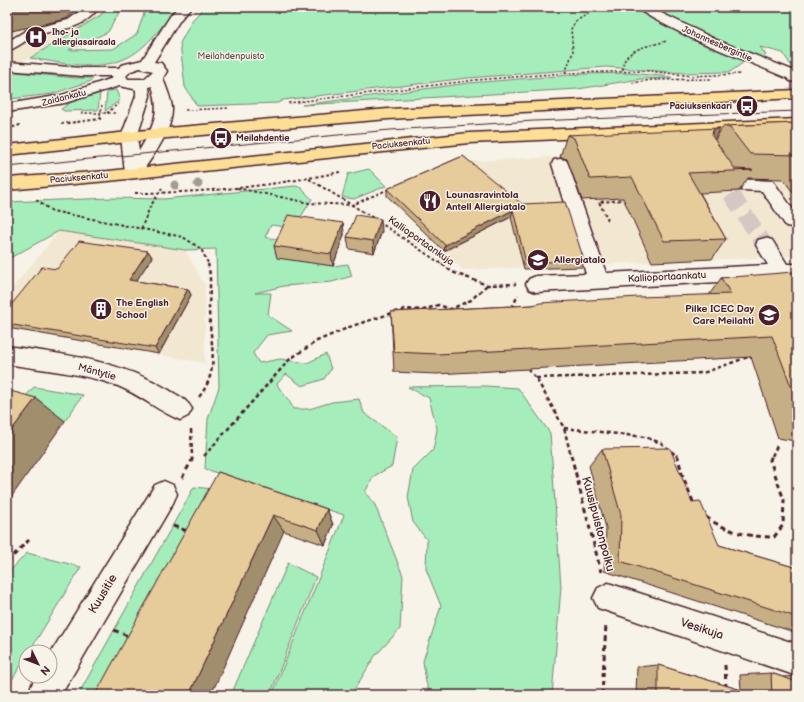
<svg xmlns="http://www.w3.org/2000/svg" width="804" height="702" font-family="'Balsamiq Sans',sans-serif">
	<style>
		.built { fill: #f2e7d1 }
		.green { fill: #a5edbb; stroke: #788673 }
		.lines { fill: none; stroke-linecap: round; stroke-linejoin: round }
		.minor-tunnel { stroke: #d4c9c2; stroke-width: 17; stroke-dasharray: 17 8; stroke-linecap: butt }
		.minor-casing { stroke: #4a1f2b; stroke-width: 3 }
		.major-casing { stroke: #4a1f2b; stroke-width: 3 }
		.path-far3 { stroke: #4a1f2b; stroke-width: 1.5; stroke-dasharray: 2.5 2; stroke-linecap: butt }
		.path-far2 { stroke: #4a1f2b; stroke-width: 2; stroke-dasharray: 3 2.5; stroke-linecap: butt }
		.path-far1 { stroke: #4a1f2b; stroke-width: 2.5; stroke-dasharray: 4 3; stroke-linecap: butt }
		.path { stroke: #4a1f2b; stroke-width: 3; stroke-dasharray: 5 4; stroke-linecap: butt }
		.minor { fill: #f7f3e8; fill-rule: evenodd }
		.major { fill: #fcde96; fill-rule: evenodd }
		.tram { stroke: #4a1f2b; stroke-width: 1 }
		.tree { fill: #a49a94 }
		.wall { fill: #c6af85; stroke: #4a1f2b }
		.shaded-wall { fill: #a18e6c; stroke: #4a1f2b }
		.building { fill: #e6cb9b; stroke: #4a1f2b }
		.labels { text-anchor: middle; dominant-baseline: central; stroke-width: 3; stroke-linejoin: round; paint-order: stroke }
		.far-poi-label { font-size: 9px; font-weight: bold; fill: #4a1f2b; stroke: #f7f3e8; text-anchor: start }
		.far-street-label { font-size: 9px; fill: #4a1f2b; stroke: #f7f3e8 }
		.far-park-label { font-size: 9px; fill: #61524f; stroke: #f7f3e8 }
		.poi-label { font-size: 10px; font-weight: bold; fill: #4a1f2b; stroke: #f7f3e8; text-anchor: start }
		.street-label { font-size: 10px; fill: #4a1f2b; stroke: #f7f3e8 }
		.near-street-label { font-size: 12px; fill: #4a1f2b; stroke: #f7f3e8 }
	</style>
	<rect width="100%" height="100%" fill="#f7f3e8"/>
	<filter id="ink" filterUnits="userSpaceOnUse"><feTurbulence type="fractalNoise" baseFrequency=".025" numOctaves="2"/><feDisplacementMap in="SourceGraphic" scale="8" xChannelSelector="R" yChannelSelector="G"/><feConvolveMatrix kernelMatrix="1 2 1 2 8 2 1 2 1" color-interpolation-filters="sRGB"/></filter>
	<g filter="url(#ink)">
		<path class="built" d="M 7,7 L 106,7 L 101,15 L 30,58 L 7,66 Z
			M 797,146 L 797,256 L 463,270 L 387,196 L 462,162 L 472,161 Z
			M 59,231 L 185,250 L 205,285 L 205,363 L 7,328 L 7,295 Z"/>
		<path class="green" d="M 106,7 L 122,7 L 108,32 L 69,50 L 113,49 L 137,34 L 146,7 L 178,7 C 167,20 156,35 144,46 C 112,76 69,64 30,58 L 101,15 Z
			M 205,7 L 797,7 L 797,66 L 790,64 L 783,53 L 760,47 L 766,55 L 759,60 L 742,57 L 739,59 L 744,62 L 730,72 L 684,73 L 606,67 L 468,78 L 283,100 L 278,103 L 197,106 L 185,87 L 180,43 L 193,19 Z
			M 7,71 L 75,78 L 93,78 L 91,81 L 52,94 L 10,99 L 12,75 L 7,75 Z
			M 629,73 L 671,77 L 672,78 L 640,79 L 578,89 L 302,105 L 469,83 L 583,74 Z
			M 114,90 L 116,90 L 120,100 L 105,111 L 107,92 Z
			M 100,93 L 98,110 L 64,111 L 61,109 L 71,102 Z
			M 369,169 L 386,186 L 354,199 L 342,197 L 348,174 Z
			M 295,186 L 300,187 L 312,199 L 294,228 L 271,225 L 265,237 L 286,241 L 333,266 L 348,264 L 352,276 L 332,282 L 284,286 L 255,293 L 271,293 L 268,315 L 292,331 L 267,335 L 253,353 L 259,363 L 280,359 L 307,363 L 326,354 L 331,369 L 324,379 L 302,386 L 286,374 L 277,384 C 282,394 290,399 293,409 L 309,409 L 332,402 L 359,399 L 364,413 L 397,437 L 392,466 L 374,476 L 365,492 L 375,505 L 403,576 L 400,629 L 375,656 L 351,695 L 272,695 L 344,515 L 205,469 L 208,419 L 219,387 L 216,249 L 185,250 L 59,231 L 10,258 L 7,258 L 7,202 L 112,198 L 164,199 Z
			M 485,386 L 518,388 L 550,433 L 561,587 L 552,695 L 430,695 L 426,682 L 423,661 L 441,606 L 426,569 L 427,540 L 413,522 L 408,497 L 413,470 L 433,450 L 437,429 L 429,398 L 408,387 Z
			M 34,387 L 83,395 L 65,421 L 15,408 Z
			M 194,487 L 233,491 L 127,695 L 78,695 Z
			M 27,553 L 81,567 L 29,652 L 26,652 L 26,657 L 7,688 L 7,574 Z
			M 288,563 L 316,577 L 270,695 L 231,695 Z"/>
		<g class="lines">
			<path class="minor-tunnel" d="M 731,194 L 765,245"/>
			<g class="minor-casing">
				<path id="minor" d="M 86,7 L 99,7 C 81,33 59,27 35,36 C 25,40 17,48 7,51 L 7,42 L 27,30 L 68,20 Z
					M 178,7 L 191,7 L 180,20 L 154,62 L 161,63 L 167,71 L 163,78 C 166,88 171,97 172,108 C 173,132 151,158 139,177 L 133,178 L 127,177 L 125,173 L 121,137 L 136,96 L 136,90 L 134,89 L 119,86 L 65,103 L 7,112 L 7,104 L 62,95 L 113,78 L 112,76 L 82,76 L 7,70 L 7,62 L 82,68 L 119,68 L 121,65 L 142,60 L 171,15 ZM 140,68 L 153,71 L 144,79 L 128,79 L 126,76 L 131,71 ZM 152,86 C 161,113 153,128 139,151 L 137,137 L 150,96 L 149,87 Z
					M 634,7 L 649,7 L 719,41 L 797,72 L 797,82 L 790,81 L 787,78 L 691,38 L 654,19 Z
					M 560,159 L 566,160 L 568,164 L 606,273 L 768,265 L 756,245 L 758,240 L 765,238 L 772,240 L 787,264 L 797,264 L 797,278 L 794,278 L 797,285 L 797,314 L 790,312 L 774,279 L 536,292 L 529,289 L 526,284 L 529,279 L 536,276 L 586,274 L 552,164 L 554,160 Z
					M 721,168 L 727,169 L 734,179 L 773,181 L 797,215 L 797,228 L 786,226 L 762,191 L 723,189 L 713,173 L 715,169 Z
					M 7,346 C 63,354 119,360 169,390 C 178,396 187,399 192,409 L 188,416 L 180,420 C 158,411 140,395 118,386 C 83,373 44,370 7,364 Z
					M 164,481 L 173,485 L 177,494 L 173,503 L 61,695 L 27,695 L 36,676 L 50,676 L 50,654 L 155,485 Z
					M 608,583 L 797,644 L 797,676 L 598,608 L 593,598 L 598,588 Z"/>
			</g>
			<g class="major-casing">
				<path id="major" d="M 797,90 L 797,98 L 388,119 L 156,139 L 7,155 L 7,145 L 156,129 L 388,109 Z
					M 797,119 L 797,129 L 469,143 L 108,181 L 7,190 L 7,178 L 108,171 L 469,133 Z"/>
			</g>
			<path class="path-far3" d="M 623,70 C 621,48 651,46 667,41
				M 565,73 L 573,52 L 571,29 L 576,21 L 599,7
				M 692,76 L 741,74
				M 632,83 L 651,80 L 713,79
				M 288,103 L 476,80 L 565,73 L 649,71 L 692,76 L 694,79
				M 185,110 L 230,108
				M 81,113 L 116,113
				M 107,113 L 119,103
				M 100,116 L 102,105"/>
			<path class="path-far2" d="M 61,124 L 100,119 L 101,115
				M 7,129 L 20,125
				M 309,179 L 375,219
				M 237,188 L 309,203 L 352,205 L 389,189
				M 135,193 C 204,193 272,186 340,172
				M 36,200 L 52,211 L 183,237 L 201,249 L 209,265
				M 608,220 L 599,202 L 623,200
				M 379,222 L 443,265
				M 141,229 L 150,207 L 162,188"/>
			<path class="path-far1" d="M 442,264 L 452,272 L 487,285 L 516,284
				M 512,308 L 518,295
				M 528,369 L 536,378 L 564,428 L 571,456
				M 536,378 L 703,373 L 748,357 L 755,357
				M 199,397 C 221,369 210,343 209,310 C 209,295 212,279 208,264
				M 564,428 L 645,437 L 661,443 L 677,456
				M 191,429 L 192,456
				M 204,456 L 290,359 L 317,341 L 352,326 L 405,309 L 424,310 L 438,305 L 451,309 L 471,300 L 487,285
				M 772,456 L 777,446"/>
			<path class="path" d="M 571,455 L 601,572
				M 676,455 L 678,457 L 682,474 L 694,504
				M 182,478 L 192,460 L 192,455
				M 706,517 C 727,532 749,537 774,537 L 783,525 L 784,500 L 770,460 L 772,455
				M 173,526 L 187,531
				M 7,562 L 29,540
				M 114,630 L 130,637
				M 725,665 L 726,688
				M 602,695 L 606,624"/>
			<use href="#minor" class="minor"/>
			<use href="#major" class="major"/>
			<path class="tram" d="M 7,167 L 390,130 L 534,121 L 797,111"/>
		</g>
		<g class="tree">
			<circle cx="198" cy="184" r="4.5"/>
			<circle cx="175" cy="185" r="4.5"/>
		</g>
		<path class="wall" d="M 797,123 L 797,198 L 783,179 L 748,178 L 739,191 L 700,193 L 726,239 L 712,259 L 652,262 L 623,198 L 582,200 L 567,159 L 560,157 L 567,135 L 714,139 L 715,140 L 723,126 Z
			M 463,156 L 584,260 L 582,267 L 524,269 L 511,217 L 444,251 L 387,196 L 387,189 Z
			M 343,223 L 344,235 L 333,266 L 277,258 L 274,246 Z
			M 382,231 L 374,253 L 349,249 L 347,237 Z
			M 148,251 L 152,257 L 136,281 L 188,289 L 191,295 L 159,354 L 7,328 L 7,310 L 57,269 Z
			M 721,278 L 797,281 L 797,447 L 795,441 L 778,438 L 751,357 L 436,374 L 394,372 L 391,312 L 533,305 L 709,295 Z
			M 602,449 L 692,502 L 719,545 L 797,568 L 797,633 L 604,571 L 606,528 L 589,466 Z
			M 218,472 L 327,509 L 333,525 L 325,545 L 284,531 Z
			M 658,665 L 741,690 L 740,675 L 771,673 L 783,677 L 797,676 L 797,695 L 636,695 L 637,667 Z"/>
		<path class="shaded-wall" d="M 7,7 L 72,7 L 73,13 L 66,19 L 7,32 Z
			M 720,128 L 708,150 L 702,151 L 713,130 Z
			M 513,210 L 511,217 L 444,251 L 445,245 Z
			M 381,219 L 382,231 L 374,253 L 373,241 Z
			M 343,223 L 344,235 L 333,266 L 331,254 Z
			M 148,251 L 152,257 L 133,286 L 129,280 Z
			M 188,289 L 191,295 L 159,354 L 155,348 Z
			M 36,398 L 65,421 L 7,503 L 7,436 Z
			M 327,509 L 333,525 L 325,545 L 318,530 Z
			M 273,515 L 284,531 L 211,695 L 189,695 Z"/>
		<path class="building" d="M 797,123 L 797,155 L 750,154 L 730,128 L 723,126 Z
			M 720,128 L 713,130 L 712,136 L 735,169 L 753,170 L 688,173 L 726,239 L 664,241 L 632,177 L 590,179 L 574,138 L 567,135 Z
			M 463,156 L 522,204 L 565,202 L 584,260 L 526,263 L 513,210 L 445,245 L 387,189 Z
			M 288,215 L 343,223 L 331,254 L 274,246 Z
			M 356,215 L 381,219 L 373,241 L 347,237 Z
			M 79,241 L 148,251 L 129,280 L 188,289 L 155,348 L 7,324 L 7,310 L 42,267 L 57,269 Z
			M 793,272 L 797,281 L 797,402 L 772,336 L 438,354 L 394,352 L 391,312 L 533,305 L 540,303 L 638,297 L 731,294 L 721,278 Z
			M 7,390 L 36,398 L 7,436 Z
			M 670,448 L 692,502 L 700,501 L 719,545 L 797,568 L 797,617 L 620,561 L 621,515 L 602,449 Z
			M 218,472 L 327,509 L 318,530 L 273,515 L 189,695 L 95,695 Z
			M 658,665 L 758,695 L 658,695 Z
			M 771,673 L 797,682 L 797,695 L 772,695 Z"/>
	</g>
	<defs>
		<g id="hospital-disc" transform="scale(1.15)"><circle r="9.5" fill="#4a1f2b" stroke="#f7f3e8"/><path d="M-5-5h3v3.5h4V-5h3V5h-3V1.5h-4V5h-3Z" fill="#fff"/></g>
		<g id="bus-disc" transform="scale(1.15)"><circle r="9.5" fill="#4a1f2b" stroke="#f7f3e8"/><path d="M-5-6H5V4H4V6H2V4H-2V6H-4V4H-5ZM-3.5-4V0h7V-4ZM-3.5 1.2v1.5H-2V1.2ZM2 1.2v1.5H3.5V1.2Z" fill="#fff"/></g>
		<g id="restaurant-disc" transform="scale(1.15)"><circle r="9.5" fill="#4a1f2b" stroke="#f7f3e8"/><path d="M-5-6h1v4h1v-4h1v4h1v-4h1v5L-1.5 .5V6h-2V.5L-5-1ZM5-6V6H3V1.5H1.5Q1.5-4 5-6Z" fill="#fff"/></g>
		<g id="school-disc" transform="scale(1.15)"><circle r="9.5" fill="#4a1f2b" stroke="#f7f3e8"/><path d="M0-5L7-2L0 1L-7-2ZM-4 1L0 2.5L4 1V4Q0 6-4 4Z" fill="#fff"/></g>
		<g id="building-disc" transform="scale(1.15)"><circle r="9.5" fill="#4a1f2b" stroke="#f7f3e8"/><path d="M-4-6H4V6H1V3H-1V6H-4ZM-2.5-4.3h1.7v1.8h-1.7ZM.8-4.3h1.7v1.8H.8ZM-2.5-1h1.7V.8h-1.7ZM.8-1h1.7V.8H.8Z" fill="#fff"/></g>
	</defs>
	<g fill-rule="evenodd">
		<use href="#hospital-disc" x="36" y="37"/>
		<use href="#bus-disc" x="747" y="106"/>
		<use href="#bus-disc" x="221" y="138"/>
		<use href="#restaurant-disc" x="430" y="201"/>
		<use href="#school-disc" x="538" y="260"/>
		<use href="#building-disc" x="101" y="309"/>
		<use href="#school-disc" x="769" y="315"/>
	</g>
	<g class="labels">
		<g class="far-poi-label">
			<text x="52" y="32">Iho- ja<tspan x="52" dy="10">allergiasairaala</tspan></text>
			<text x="732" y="106" text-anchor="end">Paciuksenkaari</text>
			<text x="236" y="138">Meilahdentie</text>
		</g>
		<g class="far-street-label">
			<text transform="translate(717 44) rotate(24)">Johannesbergintie</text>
			<text transform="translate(64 98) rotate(-14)">Zaidankatu</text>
			<text transform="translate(401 144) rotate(-6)">Paciuksenkatu</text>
			<text transform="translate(79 178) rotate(-5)">Paciuksenkatu</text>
		</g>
		<g class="far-park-label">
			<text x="231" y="56">Meilahdenpuisto</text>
		</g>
		<g class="poi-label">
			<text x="446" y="195">Lounasravintola<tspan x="446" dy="12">Antell Allergiatalo</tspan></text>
			<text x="554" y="260">Allergiatalo</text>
			<text x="116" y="303">The English<tspan x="116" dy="12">School</tspan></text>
			<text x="754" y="309" text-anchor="end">Pilke ICEC Day<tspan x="754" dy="12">Care Meilahti</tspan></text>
		</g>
		<g class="street-label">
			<text transform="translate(421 241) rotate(35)">Kallioportaankuja</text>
			<text transform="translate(667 277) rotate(-3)">Kallioportaankatu</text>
			<text transform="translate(97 372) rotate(15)">Mäntytie</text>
		</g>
		<g class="near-street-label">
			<text transform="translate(598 524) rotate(75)">Kuusipuistonpolku</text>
			<text transform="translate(103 594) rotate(-59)">Kuusitie</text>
			<text transform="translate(702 629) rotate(18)">Vesikuja</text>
		</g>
	</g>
	<rect width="804" height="702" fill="none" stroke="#f7f3e8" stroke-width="24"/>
	<rect x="12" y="12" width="780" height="678" fill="none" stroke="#4a1f2b" stroke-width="1.5" filter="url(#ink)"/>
	<g transform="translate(38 664) rotate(133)"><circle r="19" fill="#f7f3e8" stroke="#b29e9c"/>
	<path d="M0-3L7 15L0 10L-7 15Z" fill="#4a1f2b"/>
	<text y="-6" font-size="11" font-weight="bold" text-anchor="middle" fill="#4a1f2b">N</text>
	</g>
</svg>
